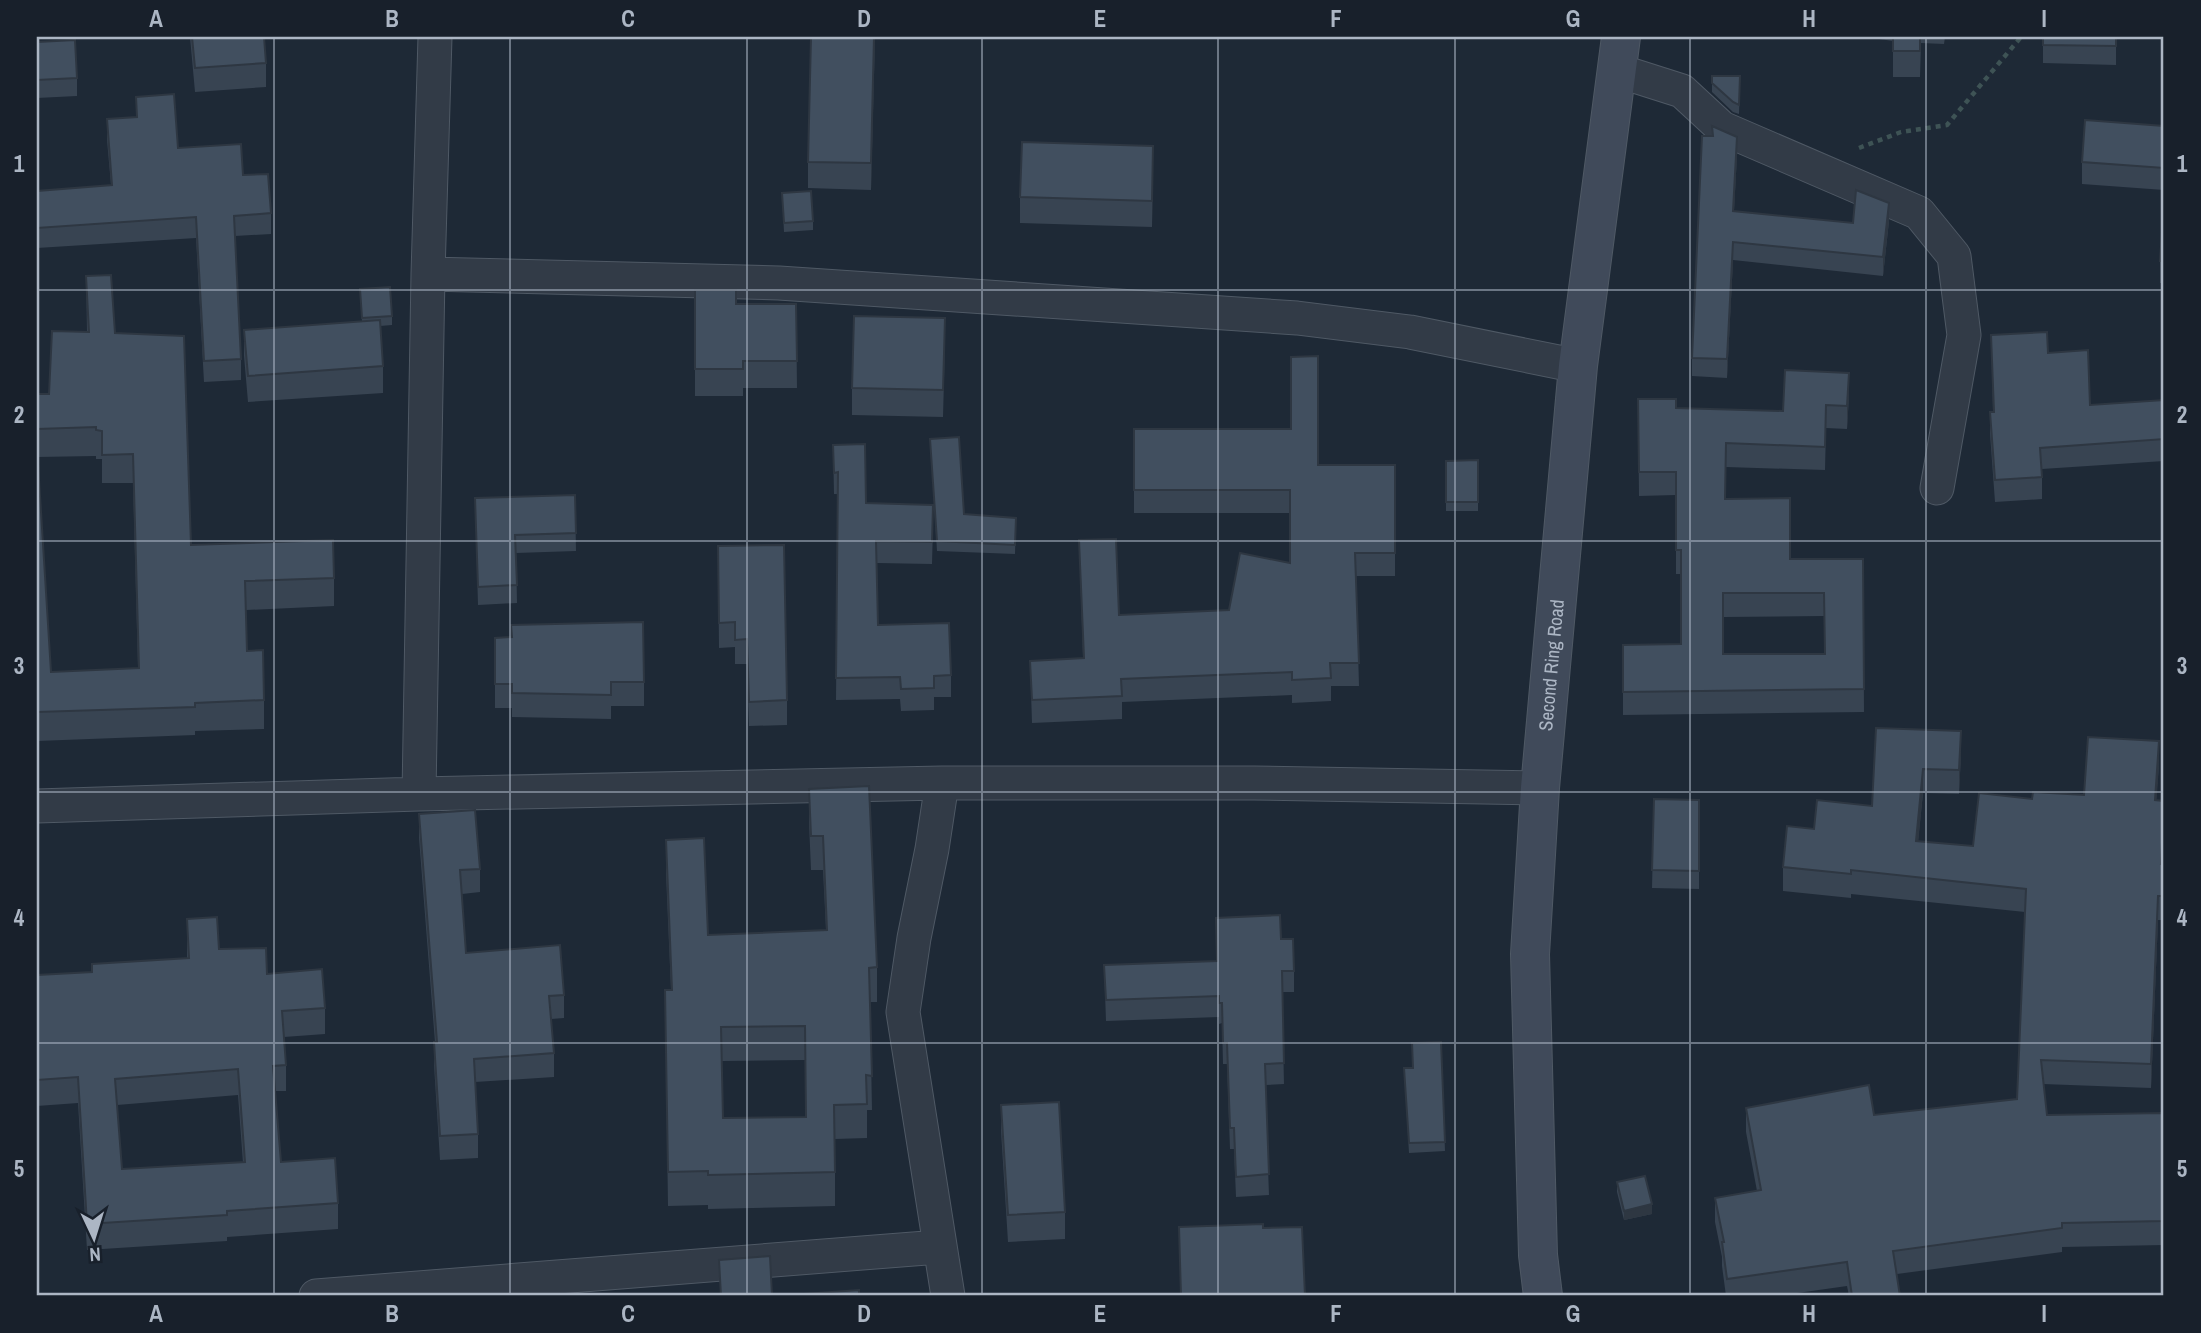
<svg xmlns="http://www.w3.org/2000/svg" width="2201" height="1333" font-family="'Archivo Narrow',sans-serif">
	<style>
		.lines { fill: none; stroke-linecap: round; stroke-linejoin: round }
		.street-casing { stroke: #4f5965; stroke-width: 35 }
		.secondary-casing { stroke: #4f5965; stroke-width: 40 }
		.path { stroke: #3e5355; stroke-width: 4.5; stroke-dasharray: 5 5; stroke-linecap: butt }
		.street { stroke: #323b47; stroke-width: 33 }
		.secondary { stroke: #404a5a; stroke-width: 38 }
		.wall { fill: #384452; fill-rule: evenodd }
		.shaded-wall { fill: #2e3742 }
		.building { fill: #414f5f; stroke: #2e3742; stroke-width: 2; fill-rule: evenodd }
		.grid { fill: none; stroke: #acb6c4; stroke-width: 2; stroke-opacity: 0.55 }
		.labels { text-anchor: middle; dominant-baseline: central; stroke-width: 7; stroke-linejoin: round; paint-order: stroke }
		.street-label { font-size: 19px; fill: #acb6c4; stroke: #18202b }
		.neatline { fill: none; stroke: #acb6c4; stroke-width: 2.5 }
		.grid-label { font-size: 23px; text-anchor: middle; font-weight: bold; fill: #acb6c4 }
	</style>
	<rect width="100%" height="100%" fill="#1e2936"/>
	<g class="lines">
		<g class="street-casing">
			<path id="street" d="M 1616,70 L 1682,91 L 1722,128 L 1919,213 L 1954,256 L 1964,335 L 1937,488
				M 428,274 L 779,283 L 1297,318 L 1410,332 L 1578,366
				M 942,783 L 932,849 L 914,938 L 903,1012 L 948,1296
				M 419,794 L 428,274 L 435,37
				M 37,806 L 419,794 L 942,783 L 1254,783 L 1540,788
				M 316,1296 L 939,1247"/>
		</g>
		<g class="secondary-casing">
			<g id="secondary">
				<path id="s1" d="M 1543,1296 L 1538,1255 L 1530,954 L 1540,788 L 1578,366 L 1621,37"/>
			</g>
		</g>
		<path class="path" d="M 1859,148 L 1901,132 L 1947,125 L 2021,37"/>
		<use href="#street" class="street"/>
		<use href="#secondary" class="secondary"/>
	</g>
	<path class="wall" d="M 190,37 L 264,37 L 266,63 L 266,87 L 195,92 Z
		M 875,37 L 871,190 L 808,188 L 808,162 Z
		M 1879,37 L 1945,37 L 1944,44 L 1921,43 L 1920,77 L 1893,77 L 1893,41 L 1879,39 Z
		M 2043,37 L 2116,37 L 2116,65 L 2043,63 Z
		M 37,42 L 77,78 L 77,96 L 37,98 Z
		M 1712,76 L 1740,85 L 1739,114 L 1733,112 L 1712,92 Z
		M 136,97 L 178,148 L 243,175 L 271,213 L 271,234 L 235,236 L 241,359 L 241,380 L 204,382 L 196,238 L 37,248 L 37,191 L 111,185 L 107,140 L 107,119 L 136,117 Z
		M 2164,126 L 2164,190 L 2082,184 L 2082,162 Z
		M 1737,155 L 1734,211 L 1853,223 L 1889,221 L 1883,276 L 1733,260 L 1727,378 L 1692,376 L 1692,358 Z
		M 1153,172 L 1152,227 L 1020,223 L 1020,197 Z
		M 782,193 L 813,221 L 813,230 L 784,232 Z
		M 2164,203 L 2164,283 L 2160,283 L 2160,261 Z
		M 86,276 L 115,333 L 191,545 L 334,578 L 334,606 L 246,610 L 247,651 L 264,700 L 264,729 L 195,731 L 195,735 L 37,741 L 37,394 L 49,394 L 87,332 ZM 96,456 L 96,459 L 102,459 L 102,483 L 133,483 L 138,668 L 51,672 L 37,457 Z
		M 360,289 L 392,316 L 392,325 L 380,326 L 383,366 L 383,393 L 248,402 L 244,356 L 244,330 L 362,321 Z
		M 695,290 L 736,304 L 796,304 L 797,388 L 743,388 L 743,396 L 695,396 Z
		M 1991,335 L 2048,353 L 2090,405 L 2164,400 L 2164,541 L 2164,461 L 2042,469 L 2042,499 L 1995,502 L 1990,434 L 1990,412 L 1993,412 Z
		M 945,344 L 943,417 L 852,415 L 852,388 Z
		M 1849,396 L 1847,429 L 1826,428 L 1825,470 L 1726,467 L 1726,499 L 1790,559 L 1863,559 L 1864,712 L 1623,715 L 1623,645 L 1681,644 L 1681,574 L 1676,574 L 1676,495 L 1639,496 L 1638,399 L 1676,408 L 1783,411 ZM 1824,616 L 1824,654 L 1723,654 L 1723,617 Z
		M 1134,429 L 1318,465 L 1395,465 L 1395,576 L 1356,576 L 1359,686 L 1331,686 L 1331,701 L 1292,703 L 1292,695 L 1122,702 L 1122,719 L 1032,723 L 1030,661 L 1083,658 L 1079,540 L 1119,615 L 1229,610 L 1290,563 L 1290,513 L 1134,513 Z
		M 930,439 L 964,514 L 1016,518 L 1015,554 L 937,551 Z
		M 833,445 L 866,503 L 933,527 L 932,564 L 877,563 L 878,625 L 951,675 L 951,697 L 934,697 L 934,710 L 901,711 L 900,699 L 836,700 L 838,494 L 834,494 Z
		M 1478,460 L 1478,511 L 1446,511 L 1446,461 Z
		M 575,495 L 576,551 L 516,553 L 517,603 L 478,605 L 475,498 Z
		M 718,546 L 787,700 L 787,725 L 749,726 L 747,664 L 735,664 L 735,647 L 719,648 Z
		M 511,625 L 644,682 L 644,706 L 611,706 L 611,719 L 512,717 L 512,708 L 495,708 L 495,638 L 511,637 Z
		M 1876,728 L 1961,755 L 1959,794 L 1923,793 L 1918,841 L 1973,846 L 2032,799 L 2084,795 L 2159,765 L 2156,800 L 2164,833 L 2162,864 L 2164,864 L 2164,920 L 2158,920 L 2151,1088 L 2043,1084 L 2047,1115 L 2164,1113 L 2164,1245 L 2062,1247 L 2062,1252 L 1897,1274 L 1900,1296 L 1849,1296 L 1847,1286 L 1777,1296 L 1726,1296 L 1722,1266 L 1722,1257 L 1715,1222 L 1715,1198 L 1757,1191 L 1746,1132 L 1746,1108 L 1874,1115 L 2017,1099 L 2025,912 L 1851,894 L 1851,898 L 1783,891 L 1783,867 L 1814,829 L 1872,806 Z
		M 809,789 L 877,967 L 877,1002 L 870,1002 L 872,1110 L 867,1110 L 867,1138 L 835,1139 L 835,1206 L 708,1209 L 708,1205 L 668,1206 L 665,990 L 671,990 L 666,874 L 666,840 L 708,935 L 826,930 L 823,870 L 811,870 L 809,823 ZM 805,1060 L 806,1117 L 723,1118 L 722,1061 Z
		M 1654,799 L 1699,800 L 1699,889 L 1652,888 Z
		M 419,814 L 480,869 L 480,892 L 462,894 L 466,953 L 564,995 L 564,1018 L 551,1019 L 554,1053 L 554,1077 L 475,1082 L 478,1134 L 478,1158 L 440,1160 L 434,1065 L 435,1042 L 419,838 Z
		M 1216,918 L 1281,939 L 1294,971 L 1294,992 L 1282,992 L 1284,1084 L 1265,1085 L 1269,1195 L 1236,1197 L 1234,1149 L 1230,1149 L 1227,1064 L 1223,1064 L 1222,1023 L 1219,1024 L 1219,1017 L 1106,1021 L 1104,965 L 1217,961 Z
		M 187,919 L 219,949 L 267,974 L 325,1008 L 325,1034 L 284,1037 L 286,1065 L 286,1091 L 275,1091 L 281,1162 L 338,1203 L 338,1229 L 227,1237 L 227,1241 L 87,1250 L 78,1103 L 37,1106 L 37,975 L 92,972 L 92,964 L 187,958 ZM 238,1095 L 243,1163 L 122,1169 L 117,1105 Z
		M 1441,1042 L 1445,1151 L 1409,1153 L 1404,1068 L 1413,1068 Z
		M 1001,1105 L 1065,1212 L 1065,1239 L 1008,1242 L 1001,1131 Z
		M 1617,1182 L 1652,1214 L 1624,1220 L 1617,1192 Z"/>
	<path class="shaded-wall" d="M 874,37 L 875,37 L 871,190 L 871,163 Z
		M 1737,137 L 1737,155 L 1733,229 L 1733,211 Z
		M 1153,146 L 1153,172 L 1152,227 L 1152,201 Z
		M 1889,203 L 1889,221 L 1883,276 L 1883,257 Z
		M 1733,242 L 1733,260 L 1727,378 L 1727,359 Z
		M 1849,373 L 1849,396 L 1847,429 L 1847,406 Z
		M 1961,731 L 1961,755 L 1959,794 L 1959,770 Z
		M 2159,741 L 2159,765 L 2155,824 L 2155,800 Z
		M 1923,769 L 1923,793 L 1916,865 L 1916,841 Z
		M 2164,809 L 2164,833 L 2161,888 L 2161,864 Z
		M 2158,896 L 2158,920 L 2151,1088 L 2151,1064 Z
		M 1652,1204 L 1652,1214 L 1624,1220 L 1624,1211 Z"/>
	<path class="building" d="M 192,37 L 264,37 L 266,63 L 195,68 Z
		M 811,37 L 874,37 L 871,163 L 808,162 Z
		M 1893,37 L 1920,37 L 1920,51 L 1893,51 Z
		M 2043,37 L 2116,37 L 2116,46 L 2043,45 Z
		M 75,40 L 77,78 L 37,80 L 37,42 Z
		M 1712,76 L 1740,76 L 1739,105 L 1733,102 L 1712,83 Z
		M 174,94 L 178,148 L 241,144 L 243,175 L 268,174 L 271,213 L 234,216 L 241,359 L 204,361 L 196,217 L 37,228 L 37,191 L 112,185 L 107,119 L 137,117 L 136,97 Z
		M 2085,120 L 2164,126 L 2164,168 L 2082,162 Z
		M 1712,126 L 1737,137 L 1733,211 L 1853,223 L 1856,190 L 1889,203 L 1883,257 L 1733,242 L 1727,359 L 1692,358 L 1702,136 L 1713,136 Z
		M 1022,142 L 1153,146 L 1152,201 L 1020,197 Z
		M 811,191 L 813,221 L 784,223 L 782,193 Z
		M 2164,203 L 2164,261 L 2160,261 Z
		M 111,275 L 115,333 L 184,336 L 191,545 L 333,540 L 334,578 L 245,581 L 247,651 L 263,650 L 264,700 L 195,703 L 195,707 L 37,712 L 37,448 L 51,672 L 139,668 L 133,454 L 102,455 L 102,431 L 96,430 L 96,427 L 37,429 L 37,394 L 49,394 L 52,331 L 89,332 L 86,276 Z
		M 390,287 L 392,316 L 362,318 L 360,289 Z
		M 695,290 L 736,290 L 736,304 L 796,304 L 797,361 L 743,361 L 743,369 L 695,369 Z
		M 854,316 L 945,318 L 943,390 L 852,388 Z
		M 380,320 L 383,366 L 248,376 L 244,330 Z
		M 2047,332 L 2048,353 L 2088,350 L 2090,405 L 2164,400 L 2164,520 L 2164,439 L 2040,448 L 2042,477 L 1995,480 L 1990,412 L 1994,412 L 1991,335 Z
		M 1318,356 L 1318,465 L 1395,465 L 1395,553 L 1355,553 L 1359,663 L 1330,663 L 1331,678 L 1292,680 L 1292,672 L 1121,679 L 1122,696 L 1032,700 L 1030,661 L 1084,658 L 1079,540 L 1116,539 L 1119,615 L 1229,610 L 1240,553 L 1290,563 L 1290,490 L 1134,490 L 1134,429 L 1291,429 L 1291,357 Z
		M 1785,370 L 1849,373 L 1847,406 L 1826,405 L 1825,447 L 1726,443 L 1725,499 L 1790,498 L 1790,559 L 1863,559 L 1864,689 L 1623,692 L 1623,645 L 1681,644 L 1681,550 L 1676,550 L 1676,472 L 1639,472 L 1638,399 L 1676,399 L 1676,408 L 1783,411 ZM 1723,593 L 1824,593 L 1825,654 L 1723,654 Z
		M 959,437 L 964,514 L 1016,518 L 1015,545 L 937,541 L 930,439 Z
		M 865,444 L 866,503 L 933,505 L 932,542 L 876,541 L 878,625 L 949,623 L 951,675 L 934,676 L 934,688 L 901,689 L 900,677 L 836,678 L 838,472 L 834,473 L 833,445 Z
		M 1478,460 L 1478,502 L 1446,502 L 1446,461 Z
		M 575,495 L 576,533 L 515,535 L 517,585 L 478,587 L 475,498 Z
		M 784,545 L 787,700 L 749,702 L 747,639 L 735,640 L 735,622 L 719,623 L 718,546 Z
		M 643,622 L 644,682 L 611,682 L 611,695 L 512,693 L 512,684 L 495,684 L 495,638 L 512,637 L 511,625 Z
		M 1876,728 L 1961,731 L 1959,770 L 1923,769 L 1916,841 L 1973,846 L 1979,793 L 2032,799 L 2033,792 L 2084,795 L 2088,737 L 2159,741 L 2155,800 L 2164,801 L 2161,864 L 2164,864 L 2164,896 L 2158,896 L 2151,1064 L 2041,1060 L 2047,1115 L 2164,1113 L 2164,1221 L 2062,1223 L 2062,1228 L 1893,1251 L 1900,1296 L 1852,1296 L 1847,1262 L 1727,1279 L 1722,1242 L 1724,1242 L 1715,1198 L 1761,1190 L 1746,1108 L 1869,1085 L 1874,1115 L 2017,1099 L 2026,889 L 1851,870 L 1851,874 L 1783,867 L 1787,826 L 1814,829 L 1817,800 L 1872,806 Z
		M 869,786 L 877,967 L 869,968 L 872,1076 L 866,1075 L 867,1104 L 834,1105 L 835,1172 L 708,1175 L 708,1171 L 668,1172 L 665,990 L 672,990 L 666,840 L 704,838 L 708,935 L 827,930 L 823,836 L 811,836 L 809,789 ZM 805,1026 L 806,1117 L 723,1118 L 721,1027 Z
		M 1654,799 L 1699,800 L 1699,871 L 1652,870 Z
		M 475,810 L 480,869 L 460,870 L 466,953 L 560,945 L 564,995 L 549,996 L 554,1053 L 474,1059 L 478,1134 L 440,1136 L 434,1042 L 437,1042 L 419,814 Z
		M 1280,915 L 1281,939 L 1293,939 L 1294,971 L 1282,971 L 1284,1063 L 1265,1064 L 1269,1174 L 1236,1177 L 1234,1128 L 1230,1128 L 1227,1043 L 1223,1043 L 1222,1003 L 1219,1003 L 1219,996 L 1106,1000 L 1104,965 L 1217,961 L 1216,918 Z
		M 217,917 L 219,949 L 266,948 L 267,974 L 322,969 L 325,1008 L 282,1011 L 286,1065 L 273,1066 L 281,1162 L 335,1158 L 338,1203 L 227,1211 L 227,1215 L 87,1224 L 78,1077 L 37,1080 L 37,975 L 92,972 L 92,964 L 189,958 L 187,919 ZM 238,1069 L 245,1162 L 122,1169 L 115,1079 Z
		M 1441,1042 L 1445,1142 L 1409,1143 L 1404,1068 L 1413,1068 L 1412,1043 Z
		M 1059,1102 L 1065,1212 L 1008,1215 L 1001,1105 Z
		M 1645,1176 L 1652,1204 L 1624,1211 L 1617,1182 Z
		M 1263,1224 L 1263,1228 L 1302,1227 L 1305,1296 L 1181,1296 L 1179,1227 Z
		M 770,1256 L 772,1296 L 721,1296 L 719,1260 Z
		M 859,1290 L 859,1296 L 775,1296 Z"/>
	<path class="grid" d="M 274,37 L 274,1296M 510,37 L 510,1296M 747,37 L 747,1296M 982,37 L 982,1296M 1218,37 L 1218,1296M 1455,37 L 1455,1296M 1690,37 L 1690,1296M 1926,37 L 1926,1296M 37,290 L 2164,290M 37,541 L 2164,541M 37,792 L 2164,792M 37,1043 L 2164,1043"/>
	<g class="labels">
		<g class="street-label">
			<text stroke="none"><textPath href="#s1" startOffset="632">Second Ring Road</textPath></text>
		</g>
	</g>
	<rect width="2201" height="1333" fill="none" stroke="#18202b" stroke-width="77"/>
	<g transform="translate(94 1238) rotate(176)" stroke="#18202b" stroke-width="5" paint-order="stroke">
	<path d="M0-5L12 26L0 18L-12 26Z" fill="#acb6c4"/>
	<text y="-10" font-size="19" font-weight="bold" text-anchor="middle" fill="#acb6c4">N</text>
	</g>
	<rect x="38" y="38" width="2124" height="1256" class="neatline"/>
	<g class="grid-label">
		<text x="156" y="27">A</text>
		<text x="392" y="27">B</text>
		<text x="628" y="27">C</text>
		<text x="864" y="27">D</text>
		<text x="1100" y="27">E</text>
		<text x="1336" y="27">F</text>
		<text x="1573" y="27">G</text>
		<text x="1809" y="27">H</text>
		<text x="2044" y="27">I</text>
		<text x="19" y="172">1</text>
		<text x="2182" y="172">1</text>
		<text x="19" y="423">2</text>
		<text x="2182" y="423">2</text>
		<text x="19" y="674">3</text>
		<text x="2182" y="674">3</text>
		<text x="19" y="926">4</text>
		<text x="2182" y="926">4</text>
		<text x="19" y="1177">5</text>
		<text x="2182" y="1177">5</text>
		<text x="156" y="1322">A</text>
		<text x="392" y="1322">B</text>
		<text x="628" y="1322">C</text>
		<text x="864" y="1322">D</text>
		<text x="1100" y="1322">E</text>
		<text x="1336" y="1322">F</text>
		<text x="1573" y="1322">G</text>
		<text x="1809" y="1322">H</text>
		<text x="2044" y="1322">I</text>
	</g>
</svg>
